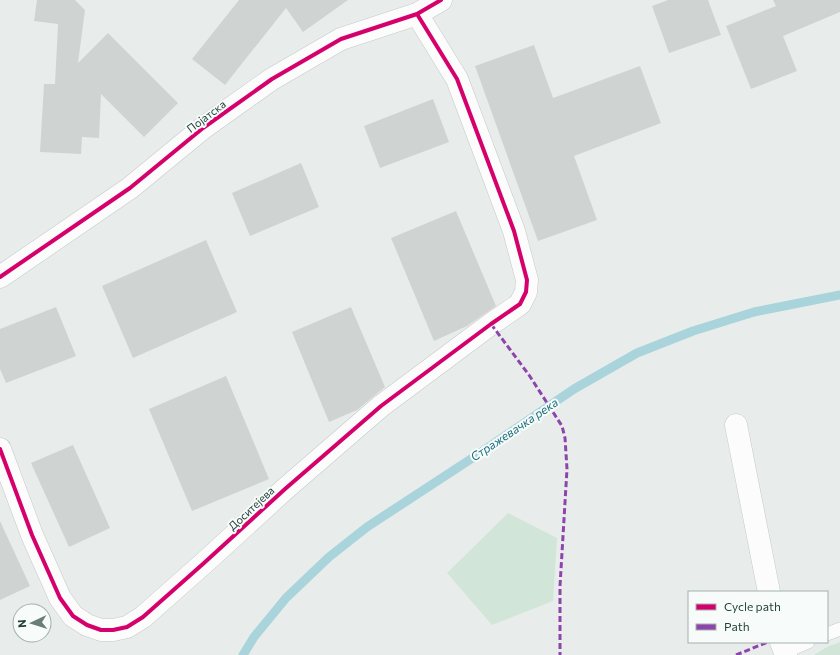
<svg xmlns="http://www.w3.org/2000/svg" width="840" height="655" font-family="Commissioner,sans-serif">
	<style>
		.green { fill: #d1e6d8 }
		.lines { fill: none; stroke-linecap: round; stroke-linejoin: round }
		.stream { stroke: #a9d4db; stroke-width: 9 }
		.building { fill: #cfd4d2 }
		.service-casing { stroke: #c5cac8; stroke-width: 14 }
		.minor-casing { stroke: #c5cac8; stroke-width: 23 }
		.service { stroke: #fcfcfc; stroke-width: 13 }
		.minor { stroke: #fcfcfc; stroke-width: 22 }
		.quiet { stroke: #8e44ad; stroke-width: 3; stroke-dasharray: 6 3; stroke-linecap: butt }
		.cycleway-casing { stroke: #f7fbf9; stroke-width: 6 }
		.cycleway { stroke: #d6006c; stroke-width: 4 }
		.labels { text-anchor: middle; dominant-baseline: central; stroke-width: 4; stroke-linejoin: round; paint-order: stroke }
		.street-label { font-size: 11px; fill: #24423a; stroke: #f7fbf9 }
		.water-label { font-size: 12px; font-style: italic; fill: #1c6f80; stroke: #f7fbf9 }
	</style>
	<rect width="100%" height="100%" fill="#e8edeb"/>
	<path class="green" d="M 508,513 L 557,538 L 553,601 L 492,625 L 447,573 Z
		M 840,642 L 840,655 L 814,655 L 827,647 Z"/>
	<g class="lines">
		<path class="stream" d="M 243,655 L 254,637 L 286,598 L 329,557 L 367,527 L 477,455 L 574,389 L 637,353 L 693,331 L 754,312 L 840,295"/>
	</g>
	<path class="building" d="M 37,0 L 75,0 L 85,10 L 78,63 L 108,33 L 178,103 L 144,137 L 101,94 L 99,138 L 82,137 L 81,154 L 40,152 L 44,84 L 55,84 L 58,24 L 34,21 Z
		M 239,0 L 348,0 L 303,32 L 286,8 L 225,85 L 192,59 Z
		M 668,0 L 708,0 L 721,35 L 669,53 L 652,6 Z
		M 773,0 L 840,0 L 840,12 L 783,36 L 797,71 L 751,89 L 726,26 L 776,6 Z
		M 534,45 L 553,98 L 640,66 L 661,123 L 574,156 L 597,220 L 538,241 L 475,66 Z
		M 433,99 L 449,142 L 380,168 L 364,126 Z
		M 301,163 L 319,207 L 250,236 L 232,193 Z
		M 456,211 L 496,306 L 467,326 L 434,341 L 391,238 Z
		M 206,240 L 237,312 L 133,358 L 102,286 Z
		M 56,307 L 76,356 L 6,383 L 0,369 L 0,329 Z
		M 351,307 L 385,387 L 357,410 L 329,422 L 292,332 Z
		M 226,376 L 269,479 L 192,511 L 149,409 Z
		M 73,445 L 110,528 L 69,547 L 31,463 Z
		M 0,521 L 30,586 L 0,600 Z"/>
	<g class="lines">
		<g class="service-casing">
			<path id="service" d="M 827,634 L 840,629
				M 785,652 L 808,642"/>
		</g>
		<g class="minor-casing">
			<path id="minor" d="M 0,277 L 130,188 L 203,128 L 272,79 L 341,39 L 417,14 L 441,0
				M 736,425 L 769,592
				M 0,449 L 32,535 L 60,598 L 73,616 L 87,625 L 101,630 L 113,630 L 127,627 L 143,617 L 204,563 L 285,489 L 381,406 L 491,324 L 520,304 L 526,292 L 527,280 L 514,231 L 457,79 L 417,14
				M 781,642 L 786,655"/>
		</g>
		<use href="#service" class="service"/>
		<use href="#minor" class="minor"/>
		<path class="quiet" d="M 491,324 L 529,375 L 562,426 L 565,438 L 567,469 L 560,586 L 560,655
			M 736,655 L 768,642"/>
		<g class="cycleway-casing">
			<path id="cycleway" d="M 0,277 L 130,188 L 203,128 L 272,79 L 341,39 L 417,14 L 441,0
				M 0,449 L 32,535 L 60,598 L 73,616 L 87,625 L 101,630 L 113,630 L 127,627 L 143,617 L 204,563 L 285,489 L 381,406 L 491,324 L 520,304 L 526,292 L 527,280 L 514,231 L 457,79 L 417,14"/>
		</g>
		<use href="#cycleway" class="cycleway"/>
	</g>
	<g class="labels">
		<g class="street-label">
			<text transform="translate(206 116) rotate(-37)">Појатска</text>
			<text transform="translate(251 508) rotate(-43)">Доситејева</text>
		</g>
		<g class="water-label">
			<text transform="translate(514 429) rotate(-34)">Стражевачка река</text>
		</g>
	</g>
	<rect x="688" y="591" width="140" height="52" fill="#f7fbf9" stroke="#a3b1ad"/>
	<rect x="696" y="604" width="20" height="6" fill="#d6006c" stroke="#a3b1ad"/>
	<text x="724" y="611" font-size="12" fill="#24423a">Cycle path</text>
	<rect x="696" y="624" width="20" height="6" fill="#8e44ad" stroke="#a3b1ad"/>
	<text x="724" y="631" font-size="12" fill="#24423a">Path</text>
	<g transform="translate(32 623) rotate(266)"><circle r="19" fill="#f7fbf9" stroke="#a3b1ad"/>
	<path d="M0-3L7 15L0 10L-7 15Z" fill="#697e78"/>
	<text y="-6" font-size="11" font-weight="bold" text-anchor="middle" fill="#24423a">N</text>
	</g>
</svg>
